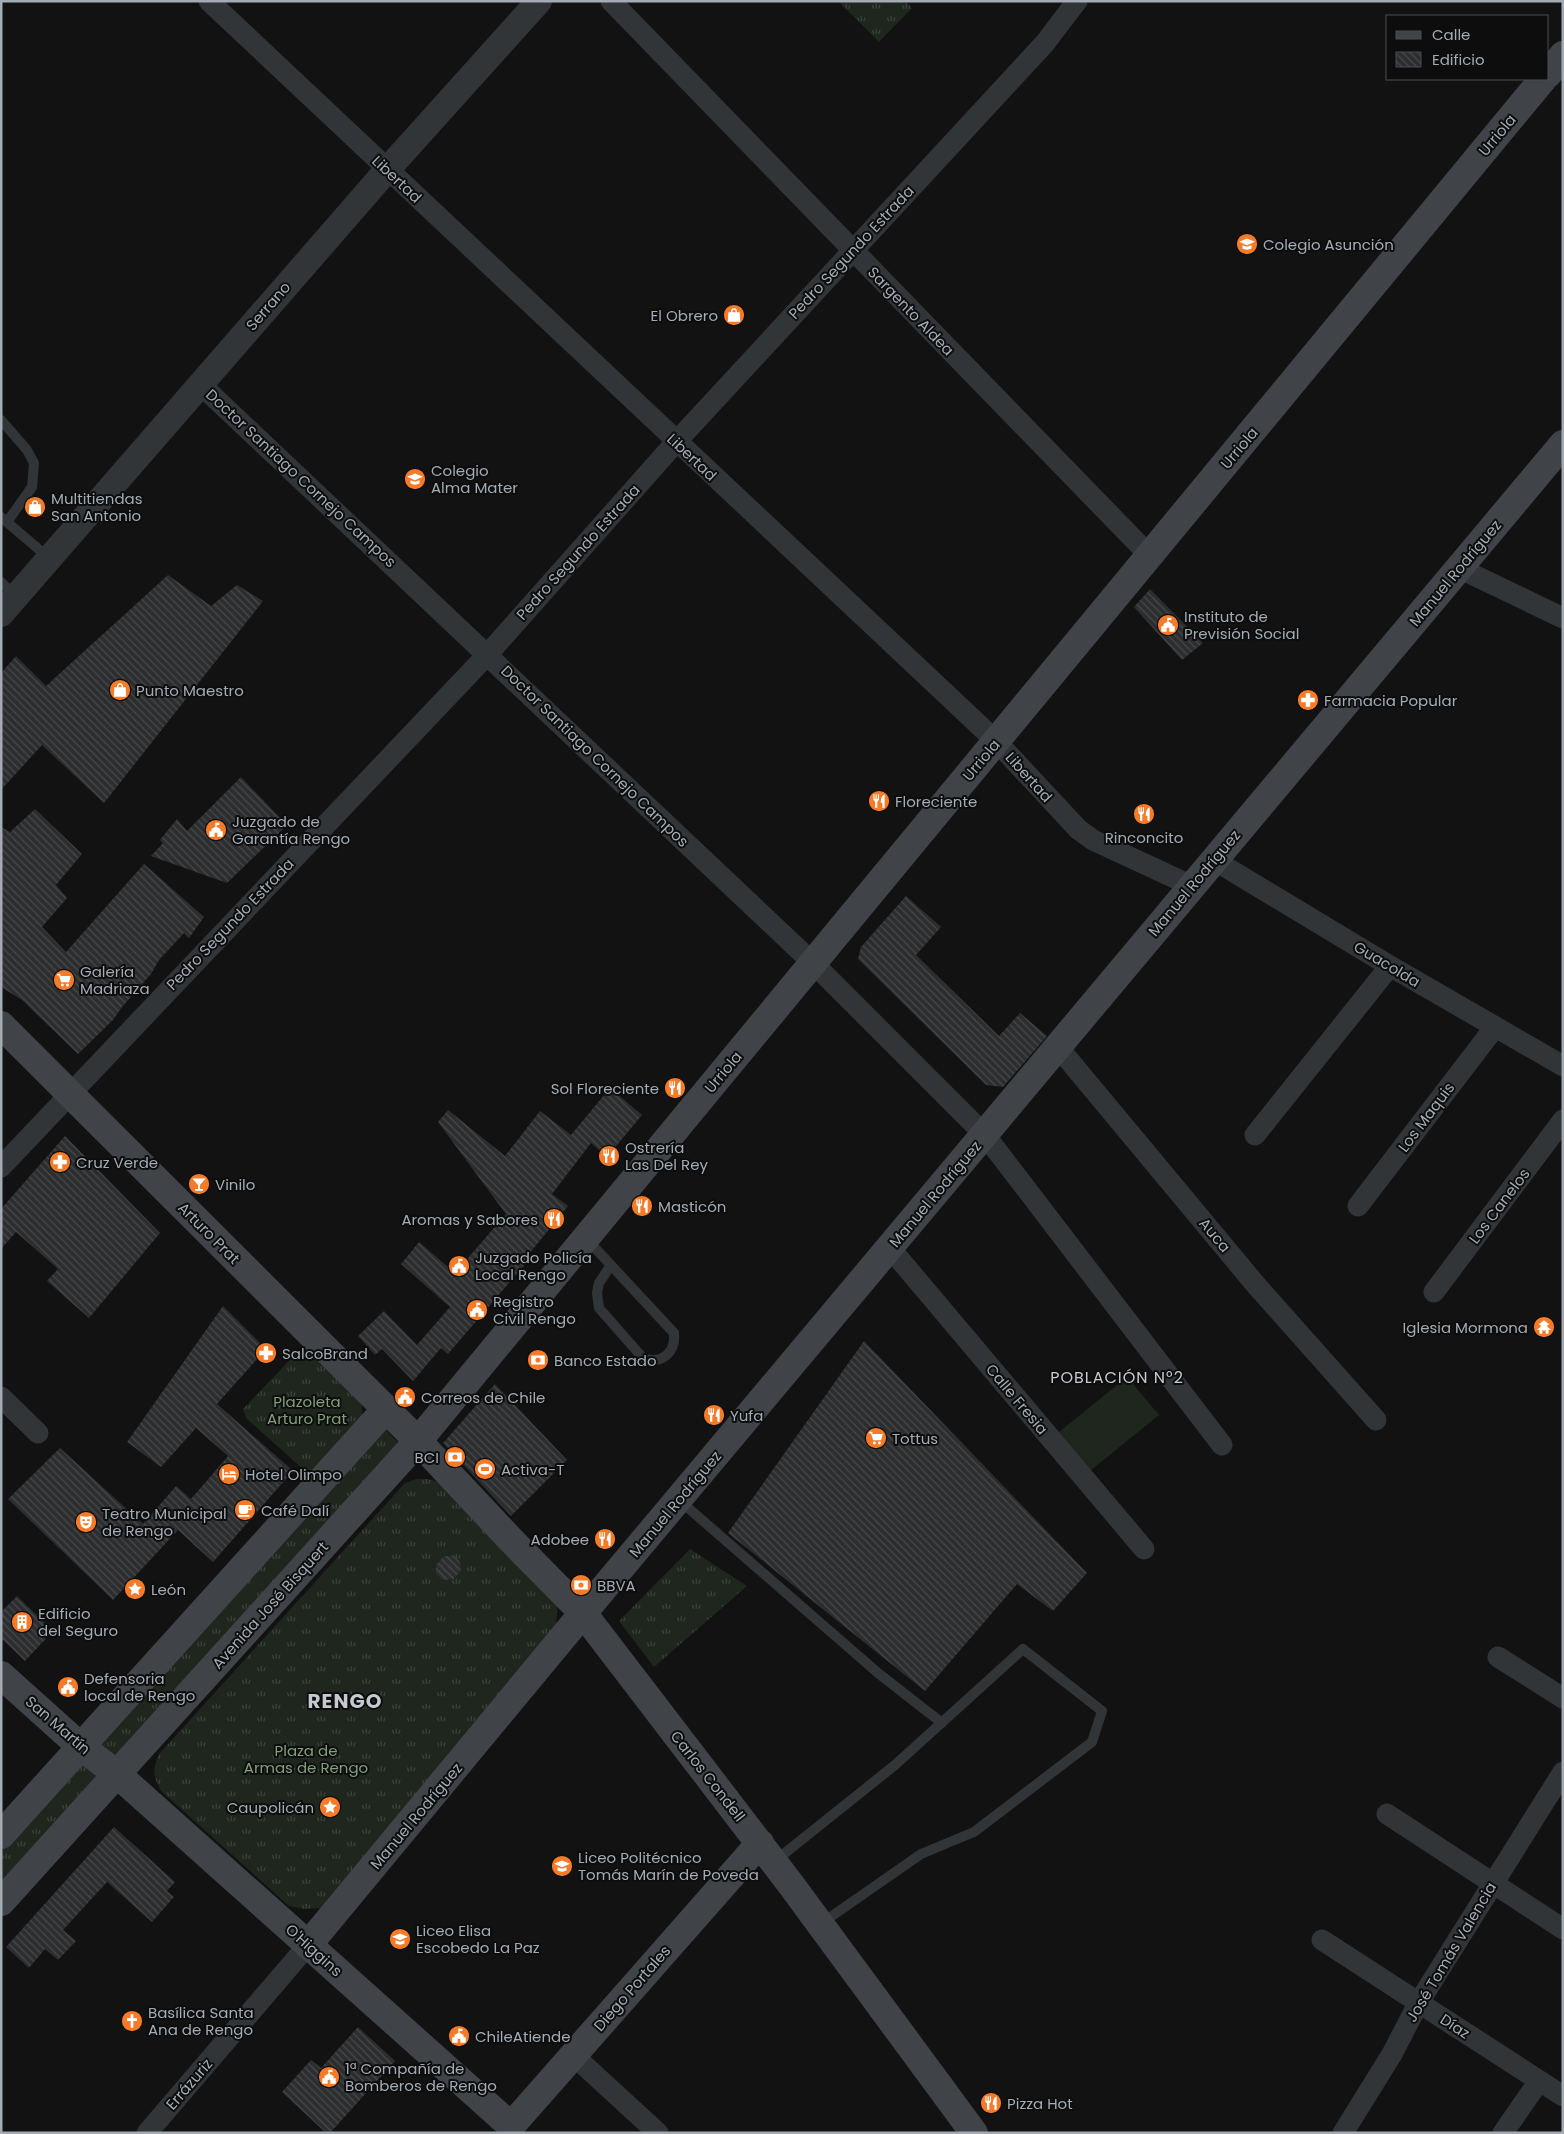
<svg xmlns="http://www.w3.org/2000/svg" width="1564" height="2134" font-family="Poppins,sans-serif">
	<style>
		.grass { fill: url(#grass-tufts) }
		.pitch { fill: #1e261e }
		.building { fill: url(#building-back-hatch) }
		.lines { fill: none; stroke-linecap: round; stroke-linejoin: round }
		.service { stroke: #323538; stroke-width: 10 }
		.minor { stroke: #323538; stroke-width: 21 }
		.tertiary { stroke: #323538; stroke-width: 26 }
		.secondary { stroke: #404448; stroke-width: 28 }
		.labels { text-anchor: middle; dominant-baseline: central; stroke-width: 4; stroke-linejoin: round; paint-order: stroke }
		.street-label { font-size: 15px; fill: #a3acb4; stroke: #0d0d0e }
		.poi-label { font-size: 15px; fill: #a3acb4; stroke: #0d0d0e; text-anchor: start }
		.park-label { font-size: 15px; fill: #81a079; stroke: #0d0d0e }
		.neighbourhood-label { font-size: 16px; letter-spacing: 1px; fill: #c4cad0; stroke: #0d0d0e }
		.district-label { font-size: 20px; font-weight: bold; letter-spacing: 1px; fill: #c4cad0; stroke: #0d0d0e }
	</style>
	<defs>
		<pattern id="grass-tufts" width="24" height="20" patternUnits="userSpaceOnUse" patternTransform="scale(1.25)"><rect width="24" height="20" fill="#1e261e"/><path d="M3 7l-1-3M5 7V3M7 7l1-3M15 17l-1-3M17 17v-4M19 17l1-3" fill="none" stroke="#3c433c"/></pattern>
		<pattern id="building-back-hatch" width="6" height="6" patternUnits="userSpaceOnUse" patternTransform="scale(1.25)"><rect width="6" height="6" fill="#2c2d2f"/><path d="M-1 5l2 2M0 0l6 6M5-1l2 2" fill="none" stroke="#47494b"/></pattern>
	</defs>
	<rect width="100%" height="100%" fill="#121213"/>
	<path class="grass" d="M 838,1 L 906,1 L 912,8 L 879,42 Z
		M 306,1343 L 361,1395 L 363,1422 L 313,1478 L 246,1418 L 243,1409 Z
		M 381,1426 L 404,1448 L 1,1895 L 1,1845 Z
		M 416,1479 L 428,1479 L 439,1482 L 558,1603 L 556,1626 L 322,1908 L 304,1909 L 289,1906 L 161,1791 C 153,1776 152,1770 159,1754 L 405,1483 Z
		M 690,1549 L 747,1586 L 654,1667 L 619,1621 Z"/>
	<path class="pitch" d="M 1127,1377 L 1159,1415 L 1090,1471 L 1059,1432 Z"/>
	<path class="building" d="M 168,575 L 211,606 L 237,585 L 263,601 L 104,803 L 42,745 L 1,790 L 1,673 L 16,656 L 46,686 Z
		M 1150,589 L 1203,643 L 1182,660 L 1134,607 Z
		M 241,777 L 287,825 L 227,883 L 151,856 L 163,843 L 160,840 L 177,819 L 187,831 Z
		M 35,809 L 82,854 L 56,885 L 67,898 L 42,927 L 66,952 L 144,864 L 204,917 L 189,938 L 184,933 L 159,960 L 151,974 L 122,1007 L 113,1020 L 78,1054 L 22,1000 L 1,987 L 1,827 L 10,832 Z
		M 906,896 L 941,927 L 916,955 L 999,1036 L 1020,1013 L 1047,1036 L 1003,1087 L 986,1085 L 858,959 L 861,947 Z
		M 610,1088 L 642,1115 L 607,1157 L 591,1143 L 552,1194 L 568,1206 L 529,1254 L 532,1256 L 448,1354 L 441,1348 L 413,1381 L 382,1349 L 375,1355 L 358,1336 L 384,1311 L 417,1345 L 450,1307 L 401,1264 L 419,1242 L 455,1273 L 506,1214 L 438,1122 L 448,1110 L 505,1156 L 540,1111 L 571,1135 Z
		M 65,1136 L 160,1233 L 89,1318 L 47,1281 L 58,1269 L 16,1232 L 1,1249 L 1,1209 Z
		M 223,1306 L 266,1349 L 217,1404 L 293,1471 L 213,1562 L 178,1530 L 113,1600 L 8,1499 L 60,1448 L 143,1524 L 176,1486 L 191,1499 L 228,1456 L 196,1428 L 161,1467 L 127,1442 Z
		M 864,1341 L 1087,1573 L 1053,1611 L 1017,1584 L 925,1691 L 728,1533 Z
		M 495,1384 L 567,1460 L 511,1516 L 443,1443 Z
		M 444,1556 L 454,1556 L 460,1562 L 461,1570 L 454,1579 L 443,1580 L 436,1574 L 436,1565 Z
		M 17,1596 L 53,1631 L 25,1661 L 1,1638 L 1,1612 Z
		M 114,1827 L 175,1882 L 167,1891 L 174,1897 L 152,1922 L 107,1882 L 63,1930 L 76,1941 L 58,1960 L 45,1949 L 29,1968 L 6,1947 Z
		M 358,2027 L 395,2061 L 330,2133 L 326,2133 L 282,2092 L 311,2060 L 321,2068 Z"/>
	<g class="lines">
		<path class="service" d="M 1,420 L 27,450 L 34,463 L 32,487 L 7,522
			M 1,517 L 49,558
			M 1,582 L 15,596
			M 586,1239 L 596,1249 L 674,1333 C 676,1352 662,1365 643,1358 L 599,1308 L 597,1293 L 599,1283 L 611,1265
			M 679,1500 L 878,1673 L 942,1723
			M 775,1861 L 895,1765 L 1023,1649 L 1102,1711 L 1092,1742 L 974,1832 L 921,1854 L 822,1923"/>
		<path class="minor" d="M 209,1 L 996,741 L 1078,829 L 1093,840 L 1192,886
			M 611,1 L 1150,556
			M 200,384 L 813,963 L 985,1135 L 1222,1445
			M 1459,568 L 1563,618
			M 1214,860 L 1390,966 L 1563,1066
			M 1058,1047 L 1256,1285 L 1376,1420
			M 1255,1135 L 1390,966
			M 1,1167 L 488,654 L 676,442 L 1045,43 L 1077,1
			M 1358,1206 L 1495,1027
			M 890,1248 L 1144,1549
			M 1434,1292 L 1563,1120
			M 1,1397 L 38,1433
			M 1498,1657 L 1563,1698
			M 1387,1814 L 1563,1929
			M 1322,1940 L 1563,2096
			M 573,2055 L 658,2133
			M 147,2133 L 308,1945
			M 1343,2133 L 1392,2054 L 1419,2002 L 1563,1772
			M 1503,2133 L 1539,2081"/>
		<path class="tertiary" d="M 1,614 L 387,170 L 539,1"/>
		<path class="secondary" d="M 1548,74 L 1563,55
			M 1,1025 L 418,1441 L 510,1539 L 583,1613 L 792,1886 L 974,2133
			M 1,1675 L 80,1746 L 117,1774 L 511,2126 L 760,1843
			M 1,1835 L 386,1409
			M 1,1902 L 418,1441 L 1543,79
			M 308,1945 L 583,1613 L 1563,444"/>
	</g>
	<defs>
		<g id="school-disc" transform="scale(1.125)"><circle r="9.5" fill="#f57b28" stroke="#0d0d0e"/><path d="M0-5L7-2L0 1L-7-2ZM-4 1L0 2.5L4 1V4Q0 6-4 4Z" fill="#fff"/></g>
		<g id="shop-disc" transform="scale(1.125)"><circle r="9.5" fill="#f57b28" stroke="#0d0d0e"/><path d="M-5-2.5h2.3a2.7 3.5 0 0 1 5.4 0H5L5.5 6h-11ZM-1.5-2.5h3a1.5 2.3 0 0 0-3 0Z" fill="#fff"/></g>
		<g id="civic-disc" transform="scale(1.125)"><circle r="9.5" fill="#f57b28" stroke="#0d0d0e"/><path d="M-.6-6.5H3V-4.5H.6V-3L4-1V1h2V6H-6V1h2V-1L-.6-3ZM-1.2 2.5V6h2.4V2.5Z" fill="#fff"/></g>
		<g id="pharmacy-disc" transform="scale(1.125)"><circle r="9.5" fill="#f57b28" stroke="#0d0d0e"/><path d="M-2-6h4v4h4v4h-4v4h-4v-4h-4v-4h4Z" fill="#fff"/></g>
		<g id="restaurant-disc" transform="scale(1.125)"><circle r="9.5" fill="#f57b28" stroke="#0d0d0e"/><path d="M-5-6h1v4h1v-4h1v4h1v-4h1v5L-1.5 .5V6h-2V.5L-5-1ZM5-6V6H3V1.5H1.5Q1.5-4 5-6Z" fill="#fff"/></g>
		<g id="supermarket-disc" transform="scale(1.125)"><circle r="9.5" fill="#f57b28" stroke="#0d0d0e"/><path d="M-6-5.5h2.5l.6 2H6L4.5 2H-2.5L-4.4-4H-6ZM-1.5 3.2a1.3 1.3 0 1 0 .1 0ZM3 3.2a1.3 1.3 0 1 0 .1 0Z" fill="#fff"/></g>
		<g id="bar-disc" transform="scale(1.125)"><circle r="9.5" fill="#f57b28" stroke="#0d0d0e"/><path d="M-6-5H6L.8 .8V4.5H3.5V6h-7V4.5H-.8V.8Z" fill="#fff"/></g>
		<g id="temple-disc" transform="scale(1.125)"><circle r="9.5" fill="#f57b28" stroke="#0d0d0e"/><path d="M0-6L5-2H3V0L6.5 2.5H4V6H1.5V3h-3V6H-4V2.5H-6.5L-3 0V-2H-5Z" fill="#fff"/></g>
		<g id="bank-disc" transform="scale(1.125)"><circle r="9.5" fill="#f57b28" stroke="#0d0d0e"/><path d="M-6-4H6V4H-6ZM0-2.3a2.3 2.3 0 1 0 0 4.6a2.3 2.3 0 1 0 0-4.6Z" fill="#fff"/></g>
		<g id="stadium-disc" transform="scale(1.125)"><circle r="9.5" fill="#f57b28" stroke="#0d0d0e"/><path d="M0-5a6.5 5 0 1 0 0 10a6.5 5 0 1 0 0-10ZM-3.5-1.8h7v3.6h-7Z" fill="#fff"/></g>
		<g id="hotel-disc" transform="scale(1.125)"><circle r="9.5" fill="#f57b28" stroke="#0d0d0e"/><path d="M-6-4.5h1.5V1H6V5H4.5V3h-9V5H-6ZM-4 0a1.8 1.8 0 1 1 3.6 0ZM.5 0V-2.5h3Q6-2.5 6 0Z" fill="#fff"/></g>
		<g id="cafe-disc" transform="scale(1.125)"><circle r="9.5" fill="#f57b28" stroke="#0d0d0e"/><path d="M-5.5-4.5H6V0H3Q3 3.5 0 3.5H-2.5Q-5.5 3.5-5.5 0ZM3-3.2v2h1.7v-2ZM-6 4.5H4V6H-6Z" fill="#fff"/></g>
		<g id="theatre-disc" transform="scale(1.125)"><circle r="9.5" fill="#f57b28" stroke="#0d0d0e"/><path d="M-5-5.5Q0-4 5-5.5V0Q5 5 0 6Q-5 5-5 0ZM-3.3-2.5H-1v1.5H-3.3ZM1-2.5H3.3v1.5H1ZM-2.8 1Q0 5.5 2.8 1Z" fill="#fff"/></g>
		<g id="sight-disc" transform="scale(1.125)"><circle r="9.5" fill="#f57b28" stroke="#0d0d0e"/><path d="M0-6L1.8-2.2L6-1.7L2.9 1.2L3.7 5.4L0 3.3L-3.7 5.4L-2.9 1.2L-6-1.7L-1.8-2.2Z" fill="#fff"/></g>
		<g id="building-disc" transform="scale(1.125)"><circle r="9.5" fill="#f57b28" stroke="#0d0d0e"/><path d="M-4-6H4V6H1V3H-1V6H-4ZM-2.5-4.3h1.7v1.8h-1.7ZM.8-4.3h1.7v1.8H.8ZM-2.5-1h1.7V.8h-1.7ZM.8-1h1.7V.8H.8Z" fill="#fff"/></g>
		<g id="church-disc" transform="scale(1.125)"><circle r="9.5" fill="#f57b28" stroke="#0d0d0e"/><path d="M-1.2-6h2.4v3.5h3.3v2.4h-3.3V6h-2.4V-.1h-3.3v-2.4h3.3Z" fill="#fff"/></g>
	</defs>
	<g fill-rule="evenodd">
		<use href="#school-disc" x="1247" y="244"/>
		<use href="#shop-disc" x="734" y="315"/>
		<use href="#school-disc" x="415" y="479"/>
		<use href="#shop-disc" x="35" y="507"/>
		<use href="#civic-disc" x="1168" y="625"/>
		<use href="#shop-disc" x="120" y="690"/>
		<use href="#pharmacy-disc" x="1308" y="700"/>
		<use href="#restaurant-disc" x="879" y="801"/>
		<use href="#restaurant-disc" x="1144" y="814"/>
		<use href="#civic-disc" x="216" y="830"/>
		<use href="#supermarket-disc" x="64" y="980"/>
		<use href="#restaurant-disc" x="675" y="1088"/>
		<use href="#restaurant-disc" x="609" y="1156"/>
		<use href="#pharmacy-disc" x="60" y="1162"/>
		<use href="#bar-disc" x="199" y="1184"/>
		<use href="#restaurant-disc" x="642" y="1206"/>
		<use href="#restaurant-disc" x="554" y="1219"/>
		<use href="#civic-disc" x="459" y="1266"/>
		<use href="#civic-disc" x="477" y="1310"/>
		<use href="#temple-disc" x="1544" y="1327"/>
		<use href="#pharmacy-disc" x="266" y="1353"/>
		<use href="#bank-disc" x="538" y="1360"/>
		<use href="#civic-disc" x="405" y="1397"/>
		<use href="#restaurant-disc" x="714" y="1415"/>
		<use href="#supermarket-disc" x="876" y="1438"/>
		<use href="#bank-disc" x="455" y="1457"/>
		<use href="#stadium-disc" x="485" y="1469"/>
		<use href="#hotel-disc" x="229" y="1474"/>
		<use href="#cafe-disc" x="245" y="1510"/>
		<use href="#theatre-disc" x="86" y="1522"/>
		<use href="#restaurant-disc" x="605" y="1539"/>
		<use href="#bank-disc" x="581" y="1585"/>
		<use href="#sight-disc" x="135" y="1589"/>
		<use href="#building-disc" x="22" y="1622"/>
		<use href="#civic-disc" x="68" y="1687"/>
		<use href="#sight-disc" x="330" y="1807"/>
		<use href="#school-disc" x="562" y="1866"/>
		<use href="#school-disc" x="400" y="1939"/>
		<use href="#church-disc" x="132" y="2021"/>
		<use href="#civic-disc" x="459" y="2036"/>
		<use href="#civic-disc" x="329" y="2077"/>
		<use href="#restaurant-disc" x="991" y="2103"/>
	</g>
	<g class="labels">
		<g class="street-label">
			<text transform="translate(1497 135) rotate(-50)">Urriola</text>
			<text transform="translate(397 179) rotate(43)">Libertad</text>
			<text transform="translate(851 252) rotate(-47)">Pedro Segundo Estrada</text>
			<text transform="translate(268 306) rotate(-49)">Serrano</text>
			<text transform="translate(911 311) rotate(46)">Sargento Aldea</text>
			<text transform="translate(1239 448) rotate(-50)">Urriola</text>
			<text transform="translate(692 457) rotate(43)">Libertad</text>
			<text transform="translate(301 478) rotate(43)">Doctor Santiago Cornejo Campos</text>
			<text transform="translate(578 552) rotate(-48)">Pedro Segundo Estrada</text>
			<text transform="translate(1455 573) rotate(-50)">Manuel Rodríguez</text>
			<text transform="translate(595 756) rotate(44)">Doctor Santiago Cornejo Campos</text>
			<text transform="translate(981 760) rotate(-50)">Urriola</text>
			<text transform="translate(1029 777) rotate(48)">Libertad</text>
			<text transform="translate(1194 883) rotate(-50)">Manuel Rodríguez</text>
			<text transform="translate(230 924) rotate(-46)">Pedro Segundo Estrada</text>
			<text transform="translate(1387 964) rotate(31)">Guacolda</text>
			<text transform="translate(723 1072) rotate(-50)">Urriola</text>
			<text transform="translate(1426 1117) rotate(-53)">Los Maquis</text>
			<text transform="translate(935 1194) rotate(-50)">Manuel Rodríguez</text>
			<text transform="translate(1499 1206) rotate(-53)">Los Canelos</text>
			<text transform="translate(209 1233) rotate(45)">Arturo Prat</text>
			<text transform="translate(1215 1235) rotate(50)">Auca</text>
			<text transform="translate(1017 1399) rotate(50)">Calle Fresia</text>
			<text transform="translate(675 1504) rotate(-50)">Manuel Rodríguez</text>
			<text transform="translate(270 1605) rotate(-48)">Avenida José Bisquert</text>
			<text transform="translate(58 1725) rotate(41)">San Martín</text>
			<text transform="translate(708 1776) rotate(52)">Carlos Condell</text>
			<text transform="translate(416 1816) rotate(-50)">Manuel Rodríguez</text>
			<text transform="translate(314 1950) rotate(42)">O'Higgins</text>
			<text transform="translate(1451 1952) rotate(-59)">José Tomás Valencia</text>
			<text transform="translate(632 1988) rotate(-49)">Diego Portales</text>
			<text transform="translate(1455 2026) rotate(33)">Díaz</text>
			<text transform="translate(189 2084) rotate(-49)">Errázuriz</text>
		</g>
		<g class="poi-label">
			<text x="1263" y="244">Colegio Asunción</text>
			<text x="718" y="315" text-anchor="end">El Obrero</text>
			<text x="431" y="470">Colegio<tspan x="431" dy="17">Alma Mater</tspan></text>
			<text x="51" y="498">Multitiendas<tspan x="51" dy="17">San Antonio</tspan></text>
			<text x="1184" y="616">Instituto de<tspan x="1184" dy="17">Previsión Social</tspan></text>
			<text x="136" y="690">Punto Maestro</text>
			<text x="1324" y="700">Farmacia Popular</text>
			<text x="895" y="801">Floreciente</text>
			<text x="232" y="821">Juzgado de<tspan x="232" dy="17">Garantía Rengo</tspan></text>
			<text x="1144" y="837" text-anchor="middle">Rinconcito</text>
			<text x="80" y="971">Galería<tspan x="80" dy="17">Madriaza</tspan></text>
			<text x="659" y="1088" text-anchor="end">Sol Floreciente</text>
			<text x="625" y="1147">Ostrería<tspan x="625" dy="17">Las Del Rey</tspan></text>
			<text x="76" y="1162">Cruz Verde</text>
			<text x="215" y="1184">Vinilo</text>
			<text x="658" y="1206">Masticón</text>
			<text x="538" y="1219" text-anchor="end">Aromas y Sabores</text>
			<text x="475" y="1257">Juzgado Policía<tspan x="475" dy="17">Local Rengo</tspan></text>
			<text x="493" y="1301">Registro<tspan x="493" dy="17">Civil Rengo</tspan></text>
			<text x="1528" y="1327" text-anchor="end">Iglesia Mormona</text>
			<text x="282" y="1353">SalcoBrand</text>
			<text x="554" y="1360">Banco Estado</text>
			<text x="421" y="1397">Correos de Chile</text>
			<text x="730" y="1415">Yufa</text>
			<text x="892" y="1438">Tottus</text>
			<text x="439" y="1457" text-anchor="end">BCI</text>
			<text x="501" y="1469">Activa-T</text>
			<text x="245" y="1474">Hotel Olimpo</text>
			<text x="261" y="1510">Café Dalí</text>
			<text x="102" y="1513">Teatro Municipal<tspan x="102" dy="17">de Rengo</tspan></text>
			<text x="589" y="1539" text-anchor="end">Adobee</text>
			<text x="597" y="1585">BBVA</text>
			<text x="151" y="1589">León</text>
			<text x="38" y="1613">Edificio<tspan x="38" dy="17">del Seguro</tspan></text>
			<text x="84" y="1678">Defensoria<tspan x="84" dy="17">local de Rengo</tspan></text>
			<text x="314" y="1807" text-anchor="end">Caupolicán</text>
			<text x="578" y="1857">Liceo Politécnico<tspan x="578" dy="17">Tomás Marín de Poveda</tspan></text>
			<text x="416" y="1930">Liceo Elisa<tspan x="416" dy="17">Escobedo La Paz</tspan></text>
			<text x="148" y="2012">Basílica Santa<tspan x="148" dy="17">Ana de Rengo</tspan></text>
			<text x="475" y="2036">ChileAtiende</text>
			<text x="345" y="2068">1ª Compañía de<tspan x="345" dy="17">Bomberos de Rengo</tspan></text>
			<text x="1007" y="2103">Pizza Hot</text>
		</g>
		<g class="park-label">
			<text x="307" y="1401">Plazoleta<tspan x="307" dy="17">Arturo Prat</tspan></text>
			<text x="306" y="1750">Plaza de<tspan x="306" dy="17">Armas de Rengo</tspan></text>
		</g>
		<g class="neighbourhood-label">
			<text x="1117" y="1377">POBLACIÓN N°2</text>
		</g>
		<g class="district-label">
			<text x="345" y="1701">RENGO</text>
		</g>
	</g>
	<rect width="1564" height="2134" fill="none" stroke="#a3acb4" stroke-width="5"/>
	<rect x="1386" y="15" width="162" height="65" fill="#0d0d0e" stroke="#494d50"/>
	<rect x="1396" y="31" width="25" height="8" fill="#404448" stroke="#494d50"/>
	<text x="1432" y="40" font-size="15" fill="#a3acb4">Calle</text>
	<rect x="1396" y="52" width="25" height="15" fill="url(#building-back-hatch)" stroke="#494d50"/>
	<text x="1432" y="65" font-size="15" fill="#a3acb4">Edificio</text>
</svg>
